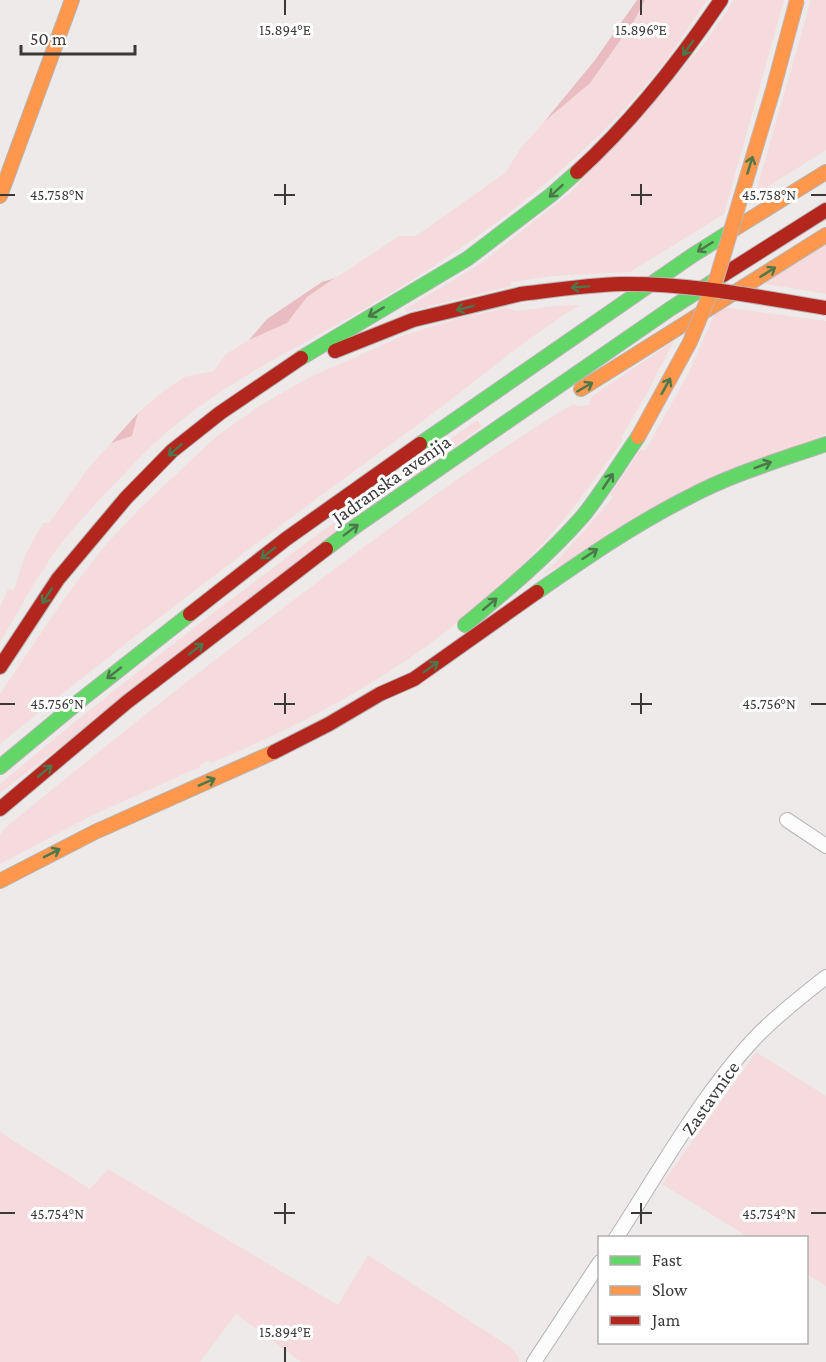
<svg xmlns="http://www.w3.org/2000/svg" width="826" height="1362" font-family="'Crimson Pro',serif">
	<style>
		.green { fill: #f5dbdd }
		.forest { fill: #e9bcc1 }
		.lines { fill: none; stroke-linecap: round; stroke-linejoin: round }
		.street-casing { stroke: #b6b3b4; stroke-width: 16 }
		.fast-casing { stroke: #b6b3b4; stroke-width: 16 }
		.slow-casing { stroke: #b6b3b4; stroke-width: 16 }
		.jam-casing { stroke: #b6b3b4; stroke-width: 16 }
		.street { stroke: #fcfcfc; stroke-width: 14 }
		.fast { stroke: #63d668; stroke-width: 14 }
		.slow { stroke: #ff974d; stroke-width: 14 }
		.jam { stroke: #b3261e; stroke-width: 14 }
		.slow-bridge-casing { stroke: #c3b4b6; stroke-width: 16; stroke-linecap: butt }
		.jam-bridge-casing { stroke: #c3b4b6; stroke-width: 16; stroke-linecap: butt }
		.slow-bridge { stroke: #ff974d; stroke-width: 14 }
		.jam-bridge { stroke: #b3261e; stroke-width: 14 }
		.oneway { stroke: #4b774b }
		.ticks { fill: none; stroke: #3b3838; stroke-width: 2 }
		.labels { text-anchor: middle; dominant-baseline: central; stroke-width: 6; stroke-linejoin: round; paint-order: stroke }
		.street-label { font-size: 20px; fill: #3b3838; stroke: #fff }
		.ticks-label { font-size: 15px; text-anchor: middle; fill: #3b3838; stroke: #fff; stroke-width: 6; stroke-linejoin: round; paint-order: stroke }
	</style>
	<rect width="100%" height="100%" fill="#eeeaea"/>
	<path class="green" d="M 645,0 L 707,0 C 689,26 672,55 651,79 C 574,171 478,241 376,302 C 306,344 228,379 166,433 C 147,449 131,467 114,485 C 92,508 68,532 50,559 C 32,585 17,614 0,642 L 0,607 L 8,589 L 14,590 L 25,555 L 43,523 L 49,523 L 87,470 L 111,443 L 132,436 L 138,413 L 157,396 L 184,377 L 214,371 L 226,354 L 249,340 L 287,323 L 307,297 L 399,236 L 416,236 L 506,172 L 520,149 L 544,122 L 559,109 L 634,21 Z
		M 734,0 L 784,0 L 724,214 L 630,272 L 553,276 L 511,282 L 511,286 L 406,312 L 405,309 L 480,264 L 571,192 L 704,44 Z
		M 811,0 L 826,0 L 826,150 L 755,195 Z
		M 826,241 L 826,294 L 760,283 Z
		M 580,305 C 522,340 471,386 416,426 C 274,529 135,634 0,744 L 0,694 L 64,599 L 102,549 L 139,509 L 217,436 L 261,405 L 308,378 L 405,335 L 459,318 L 507,308 L 516,311 L 555,306 Z
		M 723,307 L 826,321 L 826,434 L 542,575 L 556,562 L 611,500 L 613,497 L 610,495 L 641,449 L 645,451 L 688,374 L 716,311 Z
		M 674,341 L 646,395 L 621,438 L 623,440 C 595,479 567,519 533,554 C 437,652 337,710 211,763 L 209,761 L 201,764 L 200,767 L 93,815 L 0,864 L 0,836 L 4,829 C 109,742 216,658 324,577 C 405,516 487,456 573,404 L 578,406 L 589,405 L 591,397 Z
		M 477,420 L 482,426 L 0,793 L 0,784 C 153,655 313,535 477,420 Z
		M 756,1052 L 826,1096 L 826,1286 L 807,1274 L 806,1238 L 748,1237 L 662,1184 Z
		M 0,1132 L 90,1189 L 108,1169 L 338,1305 L 368,1255 L 512,1348 L 519,1358 L 519,1362 L 301,1362 L 236,1314 L 200,1362 L 0,1362 Z"/>
	<path class="forest" d="M 637,0 L 645,0 L 634,21 L 590,83 L 544,122 L 595,60 Z
		M 335,278 L 307,297 L 287,323 L 249,340 L 267,319 L 322,282 Z
		M 138,413 L 132,436 L 111,443 Z"/>
	<g class="lines">
		<g class="street-casing">
			<path id="street" d="M 787,820 L 826,846
				M 616,1238 C 659,1172 702,1094 756,1037 C 777,1015 802,996 826,977
				M 534,1362 L 600,1262"/>
		</g>
		<g class="fast-casing">
			<path id="fast" d="M 301,358 L 467,259 L 551,195 L 577,172
				M 420,444 L 693,255 L 731,231
				M 326,549 L 356,526 L 670,309 L 723,275
				M 537,592 C 586,558 635,524 689,497 C 732,474 780,460 826,444
				M 465,625 C 506,591 548,556 583,516 C 603,491 620,463 638,437
				M 0,767 L 82,699 L 190,614"/>
		</g>
		<g class="slow-casing">
			<path id="slow" d="M 0,196 L 72,0
				M 731,231 L 826,172
				M 581,389 L 826,235
				M 0,881 L 95,832 L 274,752"/>
		</g>
		<g class="jam-casing">
			<path id="jam" d="M 577,172 C 633,121 679,62 721,0
				M 723,275 L 826,210
				M 335,351 L 413,320 L 521,294
				M 190,614 L 286,539 L 420,444
				M 0,667 L 58,579 L 126,498 L 172,451 L 220,413 L 301,358
				M 274,752 L 329,724 L 380,694 L 414,679 L 537,592
				M 0,809 L 127,702 L 326,549"/>
		</g>
		<use href="#street" class="street"/>
		<use href="#fast" class="fast"/>
		<use href="#slow" class="slow"/>
		<use href="#jam" class="jam"/>
		<g class="slow-bridge-casing">
			<path id="slow-bridge" d="M 638,437 L 690,342 L 717,277 L 773,90 L 797,0"/>
		</g>
		<g class="jam-bridge-casing">
			<path id="jam-bridge" d="M 521,294 C 554,290 588,285 621,284 C 690,283 758,297 826,308"/>
		</g>
		<use href="#slow-bridge" class="slow-bridge"/>
		<use href="#jam-bridge" class="jam-bridge"/>
	</g>
	<defs><path id="oneway-shaft" d="M-6 0H5M1.5-3L5.5 0L1.5 3" fill="none" stroke-width="1.6" stroke-linecap="round" stroke-linejoin="round" transform="scale(1.5)"/></defs>
	<g class="oneway">
		<use href="#oneway-shaft" transform="translate(688 48) rotate(125)"/>
		<use href="#oneway-shaft" transform="translate(750 165) rotate(-73)"/>
		<use href="#oneway-shaft" transform="translate(556 191) rotate(138)"/>
		<use href="#oneway-shaft" transform="translate(705 247) rotate(148)"/>
		<use href="#oneway-shaft" transform="translate(768 272) rotate(-32)"/>
		<use href="#oneway-shaft" transform="translate(580 287) rotate(176)"/>
		<use href="#oneway-shaft" transform="translate(465 308) rotate(166)"/>
		<use href="#oneway-shaft" transform="translate(376 312) rotate(149)"/>
		<use href="#oneway-shaft" transform="translate(666 386) rotate(-61)"/>
		<use href="#oneway-shaft" transform="translate(585 387) rotate(-30)"/>
		<use href="#oneway-shaft" transform="translate(175 450) rotate(139)"/>
		<use href="#oneway-shaft" transform="translate(763 465) rotate(-20)"/>
		<use href="#oneway-shaft" transform="translate(608 481) rotate(-56)"/>
		<use href="#oneway-shaft" transform="translate(351 530) rotate(-37)"/>
		<use href="#oneway-shaft" transform="translate(268 553) rotate(142)"/>
		<use href="#oneway-shaft" transform="translate(590 554) rotate(-33)"/>
		<use href="#oneway-shaft" transform="translate(47 596) rotate(123)"/>
		<use href="#oneway-shaft" transform="translate(490 604) rotate(-40)"/>
		<use href="#oneway-shaft" transform="translate(196 649) rotate(-38)"/>
		<use href="#oneway-shaft" transform="translate(431 667) rotate(-35)"/>
		<use href="#oneway-shaft" transform="translate(114 673) rotate(142)"/>
		<use href="#oneway-shaft" transform="translate(45 771) rotate(-40)"/>
		<use href="#oneway-shaft" transform="translate(207 782) rotate(-24)"/>
		<use href="#oneway-shaft" transform="translate(52 853) rotate(-27)"/>
	</g>
	<path class="ticks" d="M 285,0 L 285,15M 641,0 L 641,15M 285,184 L 285,205M 641,184 L 641,205M 0,195 L 15,195M 274,195 L 295,195M 631,195 L 652,195M 811,195 L 826,195M 285,693 L 285,714M 641,693 L 641,714M 0,704 L 15,704M 274,704 L 295,704M 631,704 L 652,704M 811,704 L 826,704M 285,1203 L 285,1224M 641,1203 L 641,1224M 0,1213 L 15,1213M 274,1213 L 295,1213M 631,1213 L 652,1213M 811,1213 L 826,1213M 285,1347 L 285,1362"/>
	<g class="labels">
		<g class="street-label">
			<text transform="translate(391 479) rotate(-35)">Jadranska avenija</text>
			<text transform="translate(710 1098) rotate(-55)">Zastavnice</text>
		</g>
	</g>
	<g class="ticks-label">
		<text x="285" y="35">15.894°E</text>
		<text x="641" y="35">15.896°E</text>
		<text x="57" y="200">45.758°N</text>
		<text x="769" y="200">45.758°N</text>
		<text x="57" y="709">45.756°N</text>
		<text x="769" y="709">45.756°N</text>
		<text x="57" y="1219">45.754°N</text>
		<text x="769" y="1219">45.754°N</text>
		<text x="285" y="1337">15.894°E</text>
	</g>
	<rect x="598" y="1236" width="210" height="108" fill="#ffffff" stroke="#b1afaf" stroke-width="1.5"/>
	<rect x="610" y="1256" width="30" height="9" fill="#63d668" stroke="#b1afaf" stroke-width="1.5"/>
	<text x="652" y="1266" font-size="18" fill="#3b3838">Fast</text>
	<rect x="610" y="1286" width="30" height="9" fill="#ff974d" stroke="#b1afaf" stroke-width="1.5"/>
	<text x="652" y="1296" font-size="18" fill="#3b3838">Slow</text>
	<rect x="610" y="1316" width="30" height="9" fill="#b3261e" stroke="#b1afaf" stroke-width="1.5"/>
	<text x="652" y="1326" font-size="18" fill="#3b3838">Jam</text>
	<path d="M21 45v9h114v-9" fill="none" stroke="#3b3838" stroke-width="3"/>
	<text x="30" y="45" font-size="18" fill="#3b3838" stroke="#ffffff" stroke-width="4.5" paint-order="stroke">50 m</text>
</svg>
